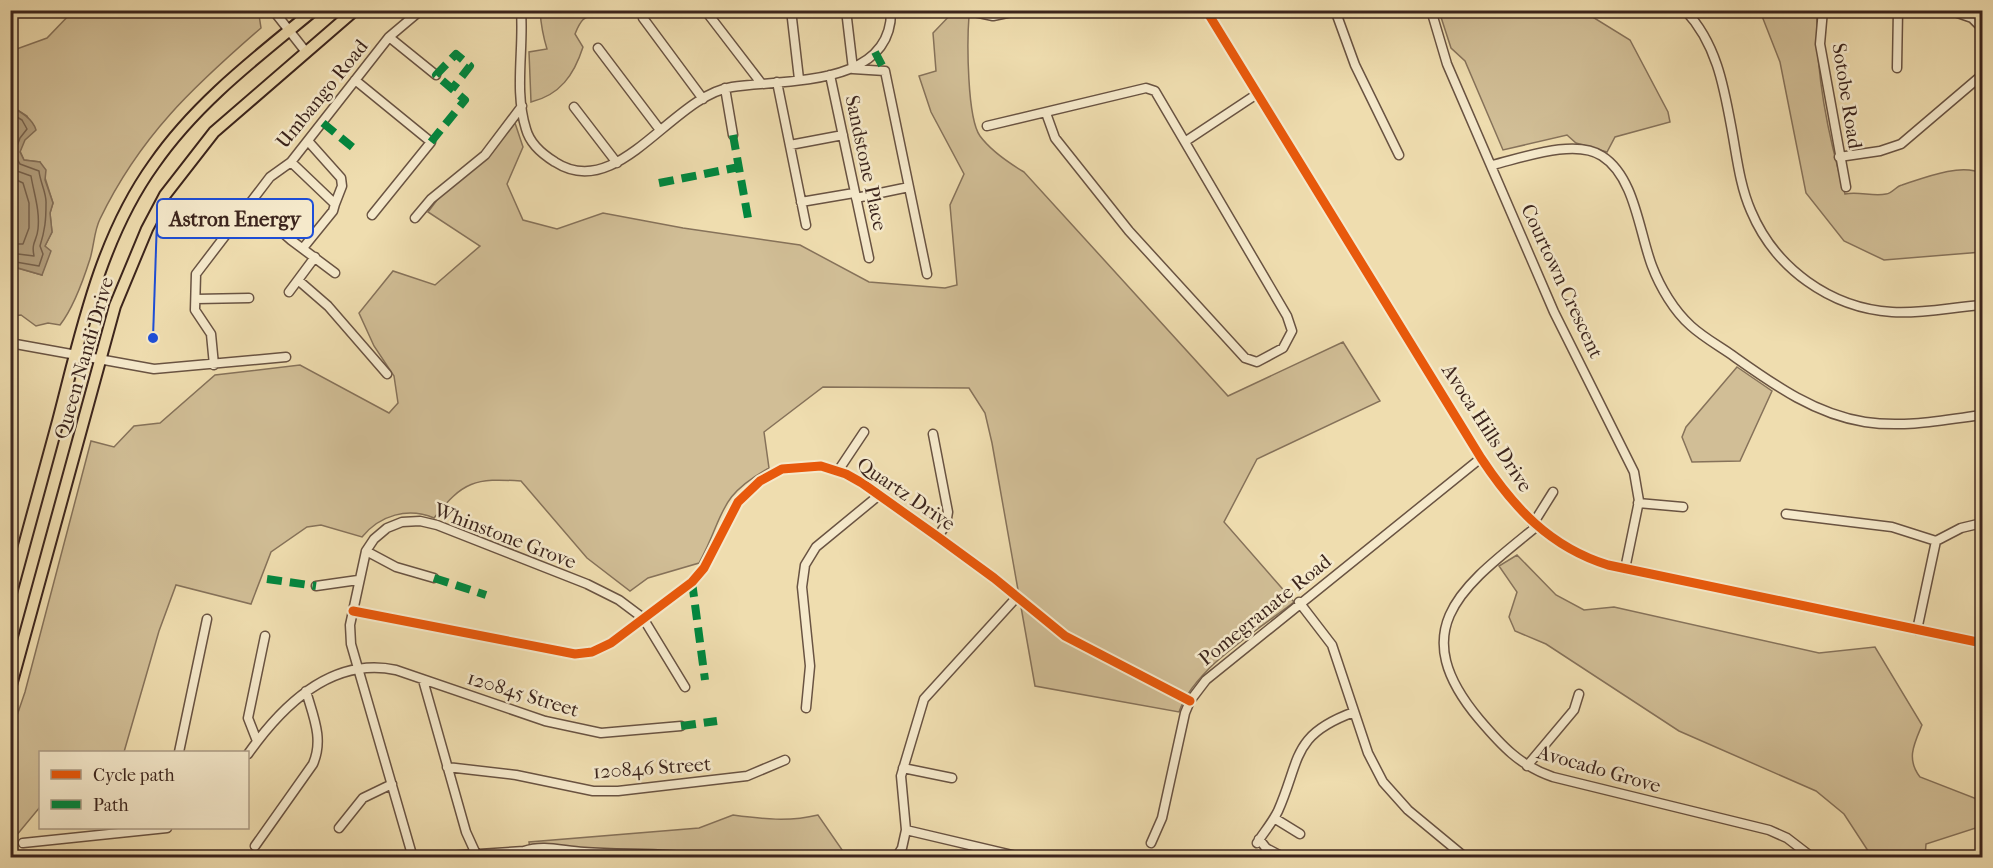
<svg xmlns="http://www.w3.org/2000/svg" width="1993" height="868" font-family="'IM FELL French Canon',serif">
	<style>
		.green { fill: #d1be96; stroke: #86725a; stroke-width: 1.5 }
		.water { fill: #b29e7d; stroke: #836e57; stroke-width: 1.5 }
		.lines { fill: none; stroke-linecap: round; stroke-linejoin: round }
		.shore { stroke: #77624d; stroke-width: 1.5 }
		.minor-casing { stroke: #695342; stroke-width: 11 }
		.major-casing { stroke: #3c251d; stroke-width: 14 }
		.minor { stroke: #f5e9cb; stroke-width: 8 }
		.major { stroke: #efddaf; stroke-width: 10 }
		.quiet { stroke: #00873e; stroke-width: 8; stroke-dasharray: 15 8; stroke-linecap: butt }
		.cycleway-casing { stroke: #f5e9cb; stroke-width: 13 }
		.cycleway { stroke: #e8590c; stroke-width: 9 }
		.labels { text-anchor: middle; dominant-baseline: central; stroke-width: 5; stroke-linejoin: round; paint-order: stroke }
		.street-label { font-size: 20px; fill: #3c251d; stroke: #f5e9cb }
		.leader { fill: none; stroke: #1d4ed8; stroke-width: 2 }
		.callout-dot { fill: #1d4ed8; stroke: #f5e9cb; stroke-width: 2 }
		.callout { fill: #f5e9cb; stroke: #1d4ed8; stroke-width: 2 }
		.callout-label { font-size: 21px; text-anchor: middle; font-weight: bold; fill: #3c251d }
	</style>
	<rect width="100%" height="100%" fill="#efddaf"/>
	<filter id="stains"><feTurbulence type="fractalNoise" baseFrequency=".00333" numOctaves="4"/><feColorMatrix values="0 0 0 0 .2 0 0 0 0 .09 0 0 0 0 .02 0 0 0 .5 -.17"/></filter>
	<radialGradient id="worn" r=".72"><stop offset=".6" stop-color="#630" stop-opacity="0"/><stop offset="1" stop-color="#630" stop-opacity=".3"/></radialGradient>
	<path class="green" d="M 254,10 L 259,15 L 261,28 C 193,87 140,136 100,219 C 94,231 94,246 90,259 C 83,281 74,307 60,325 L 48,323 L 36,326 L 21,315 L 11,316 L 10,266 L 42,275 L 45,246 L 52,232 L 50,213 L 53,203 L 40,162 L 24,160 L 20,151 L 30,122 L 27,116 L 11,106 L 11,51 L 47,38 L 73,11 Z
		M 540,11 L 603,11 C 586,18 583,14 575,34 L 583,47 C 574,75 560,95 531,102 L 529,52 L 547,49 C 543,36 541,25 540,11 Z
		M 954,11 L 969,16 C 967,41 967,118 980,136 C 991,151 1009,163 1024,172 L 1228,396 L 1343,342 L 1380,401 L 1257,459 L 1224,522 L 1294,602 C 1258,630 1194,668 1179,712 L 1035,686 L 992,443 L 985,413 L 969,388 L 823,387 L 764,432 L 769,468 C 716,497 725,516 699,563 L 648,578 L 630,591 L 587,558 L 521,481 C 475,478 463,481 434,518 C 408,507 380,515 362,537 L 321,525 L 307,527 L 271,552 L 251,604 L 176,585 L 159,631 L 124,752 L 40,752 L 40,807 L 11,842 L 11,733 L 25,692 L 91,441 L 114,447 L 134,426 L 160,423 L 215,375 L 300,365 L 389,413 L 398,403 L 394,376 L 374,346 L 359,313 L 393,271 L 435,285 L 480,246 L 428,212 L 443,192 L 486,158 L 515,123 L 523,147 L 507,184 L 523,220 L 557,229 L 603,213 L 683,228 L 800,245 L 869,282 L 945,288 L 957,285 L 950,205 L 964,174 L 931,112 L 919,76 L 936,71 L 933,33 Z
		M 1439,11 L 1454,11 L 1464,15 L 1469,10 L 1583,11 L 1630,40 L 1668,112 L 1670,122 L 1615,137 L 1607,152 L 1576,143 L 1567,135 L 1503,150 L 1465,61 L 1451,48 Z
		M 1760,11 L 1817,11 C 1815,71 1828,136 1845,194 C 1859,191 1873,197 1886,194 C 1893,193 1896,186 1902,185 C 1923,178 1963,162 1982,174 L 1982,252 L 1884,260 L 1844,241 L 1806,193 L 1780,62 Z
		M 1737,367 L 1772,391 L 1740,461 L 1692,462 L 1682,437 L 1686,427 Z
		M 1517,555 L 1556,595 L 1584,610 L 1614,607 L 1819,653 L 1875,647 L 1922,725 C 1914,744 1906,759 1920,777 L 1982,801 L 1982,826 L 1926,844 L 1925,857 L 1872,857 L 1844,814 L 1816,791 L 1679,731 L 1546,644 L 1515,631 L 1509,617 L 1517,592 L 1499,566 Z
		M 733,815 C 763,819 789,822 818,815 L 847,857 L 531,858 L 529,842 L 699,828 Z"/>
	<path class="water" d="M 10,106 C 21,112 33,119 36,130 L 25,140 L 20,152 L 24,160 L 40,162 L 46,170 L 45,180 L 53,203 L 50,213 L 52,232 L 45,246 L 51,251 L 42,275 L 11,266 Z"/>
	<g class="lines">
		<path class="shore" d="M 10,113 L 22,120 L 27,129 L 20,138 L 14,154 L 20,164 L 39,171 C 40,182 47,194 46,204 C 46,220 45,230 40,246 L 43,254 L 39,266 L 10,261
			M 10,163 L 17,171 L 31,176 C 34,194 40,210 38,229 C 37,241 31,242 34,256 L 10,253
			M 10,177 L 23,183 L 29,203 L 29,228 L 23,244 L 10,244"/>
		<g class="minor-casing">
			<path id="minor" d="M 273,10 L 306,52
				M 521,10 C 524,49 514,91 526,129 C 530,144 542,154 555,162 C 618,203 672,96 732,87 C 784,79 893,88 891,10
				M 705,10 L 761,83
				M 791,10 L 799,79
				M 846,10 L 853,69 L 885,71 L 927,274
				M 965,10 L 993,16 L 1022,10
				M 1206,10 L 1481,458 C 1514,508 1550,547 1608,565 L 1982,643
				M 1335,10 L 1355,65 L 1399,155
				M 1431,10 L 1447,64 L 1554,312 L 1634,472 L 1639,501 L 1625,569
				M 1685,10 C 1717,44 1724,87 1732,131 C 1737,158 1740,186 1751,211 C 1775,268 1830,308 1892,312 C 1922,314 1952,307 1982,305
				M 1823,10 L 1820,44 L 1846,187
				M 1949,10 L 1972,18 L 1982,28
				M 643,18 L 703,99
				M 389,37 L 436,75
				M 598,48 L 660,130
				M 1897,68 L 1898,10
				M 830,75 L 869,258
				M 355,80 L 431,142 L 372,215
				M 777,82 L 806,225
				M 725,88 L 733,135
				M 574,107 L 617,163
				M 987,126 L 1146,88 L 1155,91 L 1287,316 L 1292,331 L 1283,348 L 1257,362 L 1245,358 L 1129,231 L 1055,138 L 1046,113
				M 308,141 L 341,178 L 342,186 L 335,204
				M 1186,141 L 1257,94
				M 790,145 L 843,135
				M 1839,157 L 1880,151 L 1901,144 L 1982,75
				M 291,162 L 335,204 L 333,211 L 303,248
				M 1492,165 C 1522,158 1575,138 1602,156 C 1635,177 1639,232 1652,266 C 1660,287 1674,311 1691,326 C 1703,337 1719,346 1732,355 C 1773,384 1814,414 1865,422 C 1904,428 1944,420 1982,415
				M 1982,166 L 1982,165
				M 856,198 L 909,187
				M 801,202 L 854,193
				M 251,205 L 291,240 L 335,273
				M 415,218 L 431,199 L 485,155 L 522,106
				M 298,280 L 328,306 L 387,374
				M 289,292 L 315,257
				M 196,299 L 249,298
				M 10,343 L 154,369 L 286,357
				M 214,365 L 211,334 L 195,310 L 196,274 L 270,177 L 291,162 L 389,37 L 421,10
				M 933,434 L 948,512 L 946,524 L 938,537
				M 838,471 L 864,432
				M 1638,503 L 1683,507
				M 1786,514 L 1892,527 L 1936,541
				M 1533,524 L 1553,492
				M 1536,527 C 1465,585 1402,627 1479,719 C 1501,745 1520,766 1553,777 L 1769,830 L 1787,838 L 1813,858
				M 366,551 L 396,567 L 434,578
				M 316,586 L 358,580
				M 1299,602 L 1332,645 L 1368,753 L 1383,782 L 1408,810 L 1466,858
				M 353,611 L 575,654 L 592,652 L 611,643 L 692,582 L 704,568 L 738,502 L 760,481 L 782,469 L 821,466 L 846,474 L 862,483 L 938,537 L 994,578 L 1065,636 L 1190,701
				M 1917,630 L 1936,541 L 1961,528 L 1982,523
				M 423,680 L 466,832 L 476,854
				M 806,708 L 810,666 L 802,587 L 805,565 L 816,547 L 878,496
				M 257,741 L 248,718 L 265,636
				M 179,752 L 207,619
				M 248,754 C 281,707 331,656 396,670 L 545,721 L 601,733 L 681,726
				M 1527,766 L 1574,710 L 1579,694
				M 447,767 L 516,775 L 593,791 L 618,791 L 747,776 L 785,760
				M 903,768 L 952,778
				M 1274,818 L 1300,834
				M 339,828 L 363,798 L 392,784
				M 906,830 L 1025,858
				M 1259,839 L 1266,848 L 1285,858
				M 23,843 L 167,828
				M 1151,843 L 1162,818 L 1185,713 L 1190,701 L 1206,680 L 1481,458
				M 1257,843 C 1264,832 1272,823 1278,811 C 1301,759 1291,735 1354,712
				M 255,846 L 313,764 C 324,739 313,716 306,691
				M 413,858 L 351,644 L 350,625 L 366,551 L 374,539 L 387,528 L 402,522 L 420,521 L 437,525 L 587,584 L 619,600 L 643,618 L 685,687
				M 417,858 L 524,851 C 544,844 563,851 584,852 C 623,855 662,852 701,858
				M 896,858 L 902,848 L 906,830 L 901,776 L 924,699 L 1017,597"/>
		</g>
		<g class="major-casing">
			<path id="major" d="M 10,597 C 26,538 42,480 58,421 C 81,333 100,239 154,164 C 196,103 257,57 314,10
				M 10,689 L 115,306 L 147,229 L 165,195 L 214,132 L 355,10"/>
		</g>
		<use href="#minor" class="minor"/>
		<use href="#major" class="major"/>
		<path class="quiet" d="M 875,52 L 885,71
			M 323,123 L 356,150
			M 733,135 L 748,218
			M 431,142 L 465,100 L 436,75 L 456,54 L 470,66 L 452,89
			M 659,183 L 739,167
			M 434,578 L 486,595
			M 267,579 L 316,586
			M 692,582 L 705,680
			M 681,726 L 717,721"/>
		<g class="cycleway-casing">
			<path id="cycleway" d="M 1206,10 L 1481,458 C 1514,508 1550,547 1608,565 L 1982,643
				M 353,611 L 575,654 L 592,652 L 611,643 L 692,582 L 704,568 L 738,502 L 760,481 L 782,469 L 821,466 L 846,474 L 862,483 L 938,537 L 994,578 L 1065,636 L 1190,701"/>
		</g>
		<use href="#cycleway" class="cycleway"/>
	</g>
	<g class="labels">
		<g class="street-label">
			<text transform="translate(322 94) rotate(-51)">Umbango Road</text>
			<text transform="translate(1847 96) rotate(81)">Sotobe Road</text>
			<text transform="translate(866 163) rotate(78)">Sandstone Place</text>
			<text transform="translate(1562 281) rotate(65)">Courtown Crescent</text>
			<text transform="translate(84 358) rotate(-74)">Queen Nandi Drive</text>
			<text transform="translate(1487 428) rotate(57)">Avoca Hills Drive</text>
			<text transform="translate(906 494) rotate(34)">Quartz Drive</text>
			<text transform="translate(505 536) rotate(21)">Whinstone Grove</text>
			<text transform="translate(1265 610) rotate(-39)">Pomegranate Road</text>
			<text transform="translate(523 694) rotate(17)">120845 Street</text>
			<text transform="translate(652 768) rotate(-4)">120846 Street</text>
			<text transform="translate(1599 769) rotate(16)">Avocado Grove</text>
		</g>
	</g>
	<path class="leader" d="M153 338L157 219"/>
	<circle class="callout-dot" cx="153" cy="338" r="6"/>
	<rect class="callout" x="157" y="199" width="156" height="39" rx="6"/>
	<g class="callout-label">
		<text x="235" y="226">Astron Energy</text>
	</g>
	<rect width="1993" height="868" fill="none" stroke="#efddaf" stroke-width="36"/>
	<rect x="12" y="12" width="1969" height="844" fill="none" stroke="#3c251d" stroke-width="3"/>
	<rect x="18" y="18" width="1957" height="832" fill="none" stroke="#3c251d" stroke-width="1.5"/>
	<rect x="39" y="751" width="210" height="78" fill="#f5e9cb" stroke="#ab9b85" stroke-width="1.5"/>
	<rect x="51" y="770" width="30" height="9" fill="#e8590c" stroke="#ab9b85" stroke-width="1.5"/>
	<text x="93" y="781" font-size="18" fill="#3c251d">Cycle path</text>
	<rect x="51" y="800" width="30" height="9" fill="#00873e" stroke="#ab9b85" stroke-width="1.5"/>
	<text x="93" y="811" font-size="18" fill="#3c251d">Path</text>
	<rect width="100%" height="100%" filter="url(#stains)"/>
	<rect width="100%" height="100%" fill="url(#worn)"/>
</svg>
